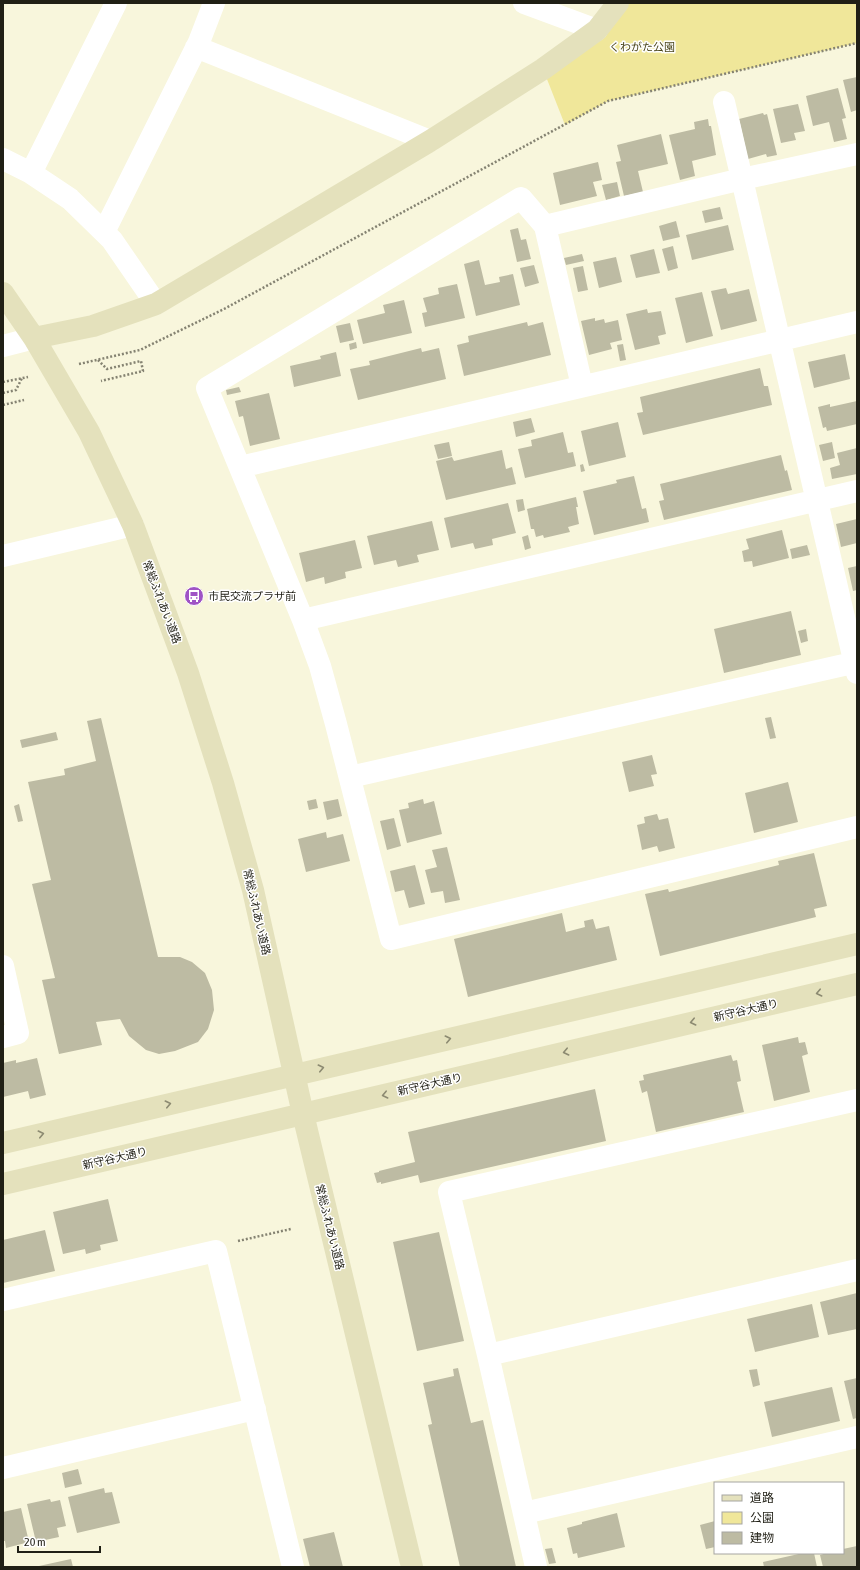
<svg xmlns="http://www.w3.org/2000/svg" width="860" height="1570" font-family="'Asap Condensed','Noto Sans JP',sans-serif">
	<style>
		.green { fill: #f0e79a }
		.building { fill: #bdbba3 }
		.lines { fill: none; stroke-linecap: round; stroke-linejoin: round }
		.path { stroke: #858372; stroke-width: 2.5; stroke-dasharray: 2 2; stroke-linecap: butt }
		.street { stroke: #fff; stroke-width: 22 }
		.secondary { stroke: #e4e1bc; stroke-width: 22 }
		.oneway { stroke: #8c8a71 }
		.labels { text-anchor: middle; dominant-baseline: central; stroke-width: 3; stroke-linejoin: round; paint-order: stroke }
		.park-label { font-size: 11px; fill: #4b461b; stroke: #fff }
		.poi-label { font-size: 11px; fill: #201f15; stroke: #fff; text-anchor: start }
		.street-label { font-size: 11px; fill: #201f15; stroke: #fff }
	</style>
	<rect width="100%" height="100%" fill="#f8f6dc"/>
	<path class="green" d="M 618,3 L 857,3 L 857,43 L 608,101 L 565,125 L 543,69 Z"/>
	<path class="building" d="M 857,77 L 857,110 L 851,112 L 843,80 Z
		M 838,88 L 846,118 L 842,119 L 847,139 L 834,142 L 829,122 L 813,126 L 806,96 Z
		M 798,104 L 805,131 L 794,133 L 796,140 L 781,143 L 773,109 Z
		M 763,113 L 764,115 L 767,114 L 777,155 L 767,157 L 766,154 L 748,159 L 739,119 Z
		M 708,119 L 709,126 L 711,126 L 716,155 L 692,161 L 695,176 L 680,180 L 669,135 L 695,129 L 694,122 Z
		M 661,134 L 668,164 L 638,171 L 643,192 L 624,196 L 616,162 L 621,161 L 617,145 Z
		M 598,162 L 602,180 L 593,182 L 597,196 L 560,205 L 553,173 Z
		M 617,182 L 620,196 L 606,200 L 602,185 Z
		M 720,207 L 723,219 L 705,223 L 702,211 Z
		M 676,221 L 680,237 L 663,241 L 659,226 Z
		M 728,225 L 734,250 L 692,260 L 686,235 Z
		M 518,228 L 521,240 L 526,239 L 531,259 L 517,262 L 510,230 Z
		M 673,246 L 678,268 L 668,271 L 662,249 Z
		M 654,249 L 660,273 L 636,278 L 630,255 Z
		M 582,254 L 584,261 L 566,265 L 564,258 Z
		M 616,257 L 622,282 L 599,288 L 593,262 Z
		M 479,260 L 485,285 L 500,282 L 499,277 L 513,274 L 520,305 L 476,316 L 464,264 Z
		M 534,265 L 539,283 L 525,287 L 520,268 Z
		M 583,266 L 588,290 L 578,292 L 573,268 Z
		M 457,284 L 465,318 L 425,327 L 422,313 L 427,312 L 423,298 L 439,294 L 438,288 Z
		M 726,288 L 728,294 L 749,289 L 757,321 L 721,330 L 711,291 Z
		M 702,292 L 713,336 L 686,343 L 675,298 Z
		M 404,300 L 412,333 L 363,344 L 357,320 L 385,313 L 383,305 Z
		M 647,309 L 648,313 L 661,311 L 666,334 L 658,336 L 660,344 L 635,350 L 626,314 Z
		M 595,318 L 595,321 L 604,319 L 605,323 L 618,320 L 622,340 L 610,343 L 612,349 L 589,355 L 581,321 Z
		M 527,322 L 528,326 L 543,322 L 551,355 L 464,376 L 457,345 L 469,342 L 468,336 Z
		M 350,323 L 354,340 L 340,343 L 336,326 Z
		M 356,342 L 357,348 L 350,350 L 349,344 Z
		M 623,344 L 626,360 L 620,361 L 617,345 Z
		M 421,348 L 422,352 L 439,348 L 446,379 L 358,400 L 350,369 L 370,365 L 369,361 Z
		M 336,352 L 341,376 L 294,387 L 290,366 L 321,359 L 320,356 Z
		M 845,354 L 850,379 L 814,388 L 808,362 Z
		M 760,368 L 764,386 L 768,386 L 772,405 L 643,435 L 637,413 L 643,412 L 640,397 Z
		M 239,387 L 241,392 L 227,395 L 226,390 Z
		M 269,393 L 280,439 L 250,446 L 243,416 L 239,417 L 235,401 Z
		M 857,401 L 857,424 L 827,431 L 826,427 L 823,428 L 818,407 L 830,404 L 830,407 Z
		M 531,418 L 535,432 L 516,437 L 513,422 Z
		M 618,422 L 626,457 L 589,466 L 581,431 Z
		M 563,432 L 568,453 L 573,452 L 576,466 L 525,478 L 518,449 L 532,446 L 531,440 Z
		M 449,442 L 452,456 L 438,459 L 434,445 Z
		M 832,442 L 835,458 L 823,461 L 819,445 Z
		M 857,448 L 857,474 L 832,479 L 830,468 L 840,465 L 837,453 Z
		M 502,450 L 506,469 L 512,467 L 516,484 L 446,500 L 436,461 L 452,457 L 454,461 Z
		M 781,455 L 785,471 L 787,470 L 792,490 L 664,520 L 659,501 L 664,500 L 660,484 Z
		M 583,464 L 585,471 L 581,472 L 580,465 Z
		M 634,476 L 642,509 L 646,508 L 649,522 L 594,535 L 583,491 L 617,483 L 616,480 Z
		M 576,497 L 578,507 L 576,507 L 579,524 L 568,527 L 570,532 L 544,538 L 543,535 L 536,537 L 534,529 L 531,529 L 527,509 Z
		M 523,499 L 525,510 L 518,512 L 516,500 Z
		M 508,503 L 516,533 L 492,539 L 493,545 L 475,549 L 473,543 L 451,548 L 444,518 Z
		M 857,519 L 857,543 L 841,547 L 836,524 Z
		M 432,521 L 439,550 L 417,555 L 419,562 L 398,567 L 396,560 L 374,565 L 367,536 Z
		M 782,530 L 789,558 L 753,567 L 752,561 L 744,562 L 742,551 L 749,549 L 746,539 Z
		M 528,535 L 531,548 L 525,550 L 522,537 Z
		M 355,540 L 362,568 L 345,572 L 346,578 L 325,584 L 324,577 L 306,582 L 299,553 Z
		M 807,545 L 810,555 L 792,559 L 790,549 Z
		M 857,566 L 857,590 L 853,591 L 848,568 Z
		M 791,611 L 801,655 L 724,673 L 714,629 Z
		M 806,629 L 808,641 L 801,643 L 798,631 Z
		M 771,717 L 776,738 L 770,739 L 765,718 Z
		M 101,718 L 158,957 L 180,957 L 192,962 L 205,973 L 212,990 L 214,1010 L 208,1029 L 198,1042 L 175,1051 L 159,1054 L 146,1050 L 129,1036 L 120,1019 L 96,1022 L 102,1045 L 59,1054 L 42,980 L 55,978 L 32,884 L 51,880 L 28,782 L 65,775 L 64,769 L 96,761 L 87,721 Z
		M 56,732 L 58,740 L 22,748 L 20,740 Z
		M 652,755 L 657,774 L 651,775 L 654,786 L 629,792 L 622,762 Z
		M 788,782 L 798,822 L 754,833 L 745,793 Z
		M 316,799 L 318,808 L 309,810 L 307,801 Z
		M 338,799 L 342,816 L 327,820 L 323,802 Z
		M 423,799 L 424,804 L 434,801 L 442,834 L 407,843 L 399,810 L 409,808 L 408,803 Z
		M 19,804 L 23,821 L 18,822 L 14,806 Z
		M 657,814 L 659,820 L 668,818 L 675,848 L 659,852 L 657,846 L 642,850 L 637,825 L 645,823 L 644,817 Z
		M 394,818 L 401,846 L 387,850 L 380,821 Z
		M 326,832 L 327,838 L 343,834 L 350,861 L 306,872 L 298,839 Z
		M 447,847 L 460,900 L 445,903 L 443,891 L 431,893 L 425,870 L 437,867 L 432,850 Z
		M 814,853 L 827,906 L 814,909 L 816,917 L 660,956 L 645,894 L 668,889 L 669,892 L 779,865 L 778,861 Z
		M 415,865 L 425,904 L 409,908 L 404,890 L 395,892 L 390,871 Z
		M 562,913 L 566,932 L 585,927 L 584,921 L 593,919 L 596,929 L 609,926 L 617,960 L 468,997 L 454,939 Z
		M 798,1037 L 799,1043 L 805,1042 L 808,1054 L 802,1056 L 810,1092 L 774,1101 L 762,1045 Z
		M 731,1055 L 733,1061 L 737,1060 L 741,1081 L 737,1082 L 744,1112 L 656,1132 L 647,1091 L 642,1093 L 639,1081 L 644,1080 L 643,1075 Z
		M 37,1058 L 46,1095 L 30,1099 L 28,1091 L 3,1097 L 3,1063 L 16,1060 L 16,1063 Z
		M 595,1089 L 606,1141 L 420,1183 L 418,1175 L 381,1184 L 381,1182 L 377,1183 L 374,1173 L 379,1172 L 379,1171 L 415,1162 L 408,1132 Z
		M 108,1199 L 118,1241 L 100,1245 L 101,1250 L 86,1254 L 85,1249 L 63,1254 L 53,1212 Z
		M 45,1230 L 55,1271 L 3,1283 L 3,1240 Z
		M 439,1232 L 464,1341 L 417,1351 L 393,1242 Z
		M 857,1293 L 857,1329 L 828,1335 L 820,1302 Z
		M 812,1304 L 819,1337 L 755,1352 L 747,1319 Z
		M 458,1368 L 471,1423 L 483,1420 L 516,1567 L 460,1567 L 428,1425 L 432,1424 L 423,1383 L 454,1376 L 453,1369 Z
		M 757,1369 L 760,1385 L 753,1387 L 749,1370 Z
		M 857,1378 L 857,1418 L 853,1419 L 844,1381 Z
		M 832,1387 L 840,1421 L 772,1437 L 764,1402 Z
		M 78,1469 L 82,1484 L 65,1488 L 62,1473 Z
		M 104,1488 L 105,1493 L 112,1492 L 120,1523 L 77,1533 L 68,1497 Z
		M 50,1499 L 51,1502 L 60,1500 L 66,1526 L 57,1528 L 59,1537 L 36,1542 L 27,1504 Z
		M 21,1508 L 29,1542 L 6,1548 L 5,1541 L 3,1541 L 3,1512 Z
		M 617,1513 L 625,1547 L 578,1558 L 577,1553 L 573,1554 L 567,1528 L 582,1524 L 582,1522 Z
		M 715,1521 L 715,1547 L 706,1549 L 700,1525 Z
		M 334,1532 L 343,1567 L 310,1567 L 303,1539 Z
		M 857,1546 L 857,1567 L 823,1567 L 820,1555 L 827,1553 L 843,1553 L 843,1549 Z
		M 552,1548 L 556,1563 L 549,1564 L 545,1549 Z
		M 803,1553 L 814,1553 L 817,1567 L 764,1567 L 763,1562 Z
		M 71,1559 L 73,1567 L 39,1567 L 39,1566 Z"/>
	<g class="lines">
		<path class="path" d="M 98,360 L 107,369 L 141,361 L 143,371 L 101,381
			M 79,364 L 140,350 L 224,309 L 608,101 L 857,43
			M 3,382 L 28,377
			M 3,393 L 16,390 L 22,378
			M 3,405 L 24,400
			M 238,1241 L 291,1229"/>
		<path class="street" d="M 524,3 L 597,30
			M 196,47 L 430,141
			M 724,102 L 857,673
			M 3,159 L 31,173 L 70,199 L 112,240 L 156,304
			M 31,173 L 116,3
			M 545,226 L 742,179 L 857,154
			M 104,232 L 199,42 L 214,3
			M 3,346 L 34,338
			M 582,386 L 545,226 L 521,198 L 207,388 L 303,620 L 320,666 L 336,724 L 391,939 L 857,827
			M 240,467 L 857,322
			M 3,556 L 133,525
			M 303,620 L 857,491
			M 350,777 L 857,662
			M 3,966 L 18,1033 L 3,1037
			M 3,1300 L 216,1251 L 293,1567
			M 488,1355 L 857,1270
			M 3,1468 L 255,1409
			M 524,1513 L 857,1437
			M 536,1567 L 488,1355 L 449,1192 L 857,1100"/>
		<path class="secondary" d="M 3,293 L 34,338 L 89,432 L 133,525 L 188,673 L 223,783 L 253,890 L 303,1114 L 412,1567
			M 34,338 L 93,326 L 156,304 L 430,141 L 543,69 L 597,30 L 618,3
			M 3,1143 L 857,944
			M 3,1184 L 303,1114 L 857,984"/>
	</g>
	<defs><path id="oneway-chevron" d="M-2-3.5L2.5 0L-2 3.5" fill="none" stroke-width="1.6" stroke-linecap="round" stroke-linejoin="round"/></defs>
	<g class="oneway">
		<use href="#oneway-chevron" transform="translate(819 993) rotate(167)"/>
		<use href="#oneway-chevron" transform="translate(693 1022) rotate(167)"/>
		<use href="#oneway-chevron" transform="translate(448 1039) rotate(-13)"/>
		<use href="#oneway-chevron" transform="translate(566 1052) rotate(167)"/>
		<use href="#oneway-chevron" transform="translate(321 1068) rotate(-13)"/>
		<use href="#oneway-chevron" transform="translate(385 1095) rotate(167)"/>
		<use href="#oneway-chevron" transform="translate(168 1104) rotate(-13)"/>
		<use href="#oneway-chevron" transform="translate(41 1134) rotate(-13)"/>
	</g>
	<defs>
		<g id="bus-disc" transform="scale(1)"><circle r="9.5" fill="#9f53c5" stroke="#fff"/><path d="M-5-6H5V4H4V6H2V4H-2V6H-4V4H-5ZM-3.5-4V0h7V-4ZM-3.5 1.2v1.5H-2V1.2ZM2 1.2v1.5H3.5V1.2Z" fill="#fff"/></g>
	</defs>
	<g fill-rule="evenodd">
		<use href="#bus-disc" x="194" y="596"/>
	</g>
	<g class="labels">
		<g class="park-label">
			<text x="642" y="47">くわがた公園</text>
		</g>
		<g class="poi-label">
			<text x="208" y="596">市民交流プラザ前</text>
		</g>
		<g class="street-label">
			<text transform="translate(162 602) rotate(69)">常総ふれあい道路</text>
			<text transform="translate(257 912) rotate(77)">常総ふれあい道路</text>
			<text transform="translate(746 1010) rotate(-13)">新守谷大通り</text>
			<text transform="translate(430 1084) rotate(-13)">新守谷大通り</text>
			<text transform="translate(115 1158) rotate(-13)">新守谷大通り</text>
			<text transform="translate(330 1227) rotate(76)">常総ふれあい道路</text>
		</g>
	</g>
	<rect width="860" height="1570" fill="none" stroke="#201f15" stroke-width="8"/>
	<rect x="714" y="1482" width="130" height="72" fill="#ffffff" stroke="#a6a5a1"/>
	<rect x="722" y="1495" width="20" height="6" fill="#e4e1bc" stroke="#a6a5a1"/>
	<text x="750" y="1502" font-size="12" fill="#201f15">道路</text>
	<rect x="722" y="1512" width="20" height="12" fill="#f0e79a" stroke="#a6a5a1"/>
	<text x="750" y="1522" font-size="12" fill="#201f15">公園</text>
	<rect x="722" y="1532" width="20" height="12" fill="#bdbba3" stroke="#a6a5a1"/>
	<text x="750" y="1542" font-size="12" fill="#201f15">建物</text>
	<path d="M18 1546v6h82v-6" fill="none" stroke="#201f15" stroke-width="2"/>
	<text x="24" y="1546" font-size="12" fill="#201f15" stroke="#ffffff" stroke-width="3" paint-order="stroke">20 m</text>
</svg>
